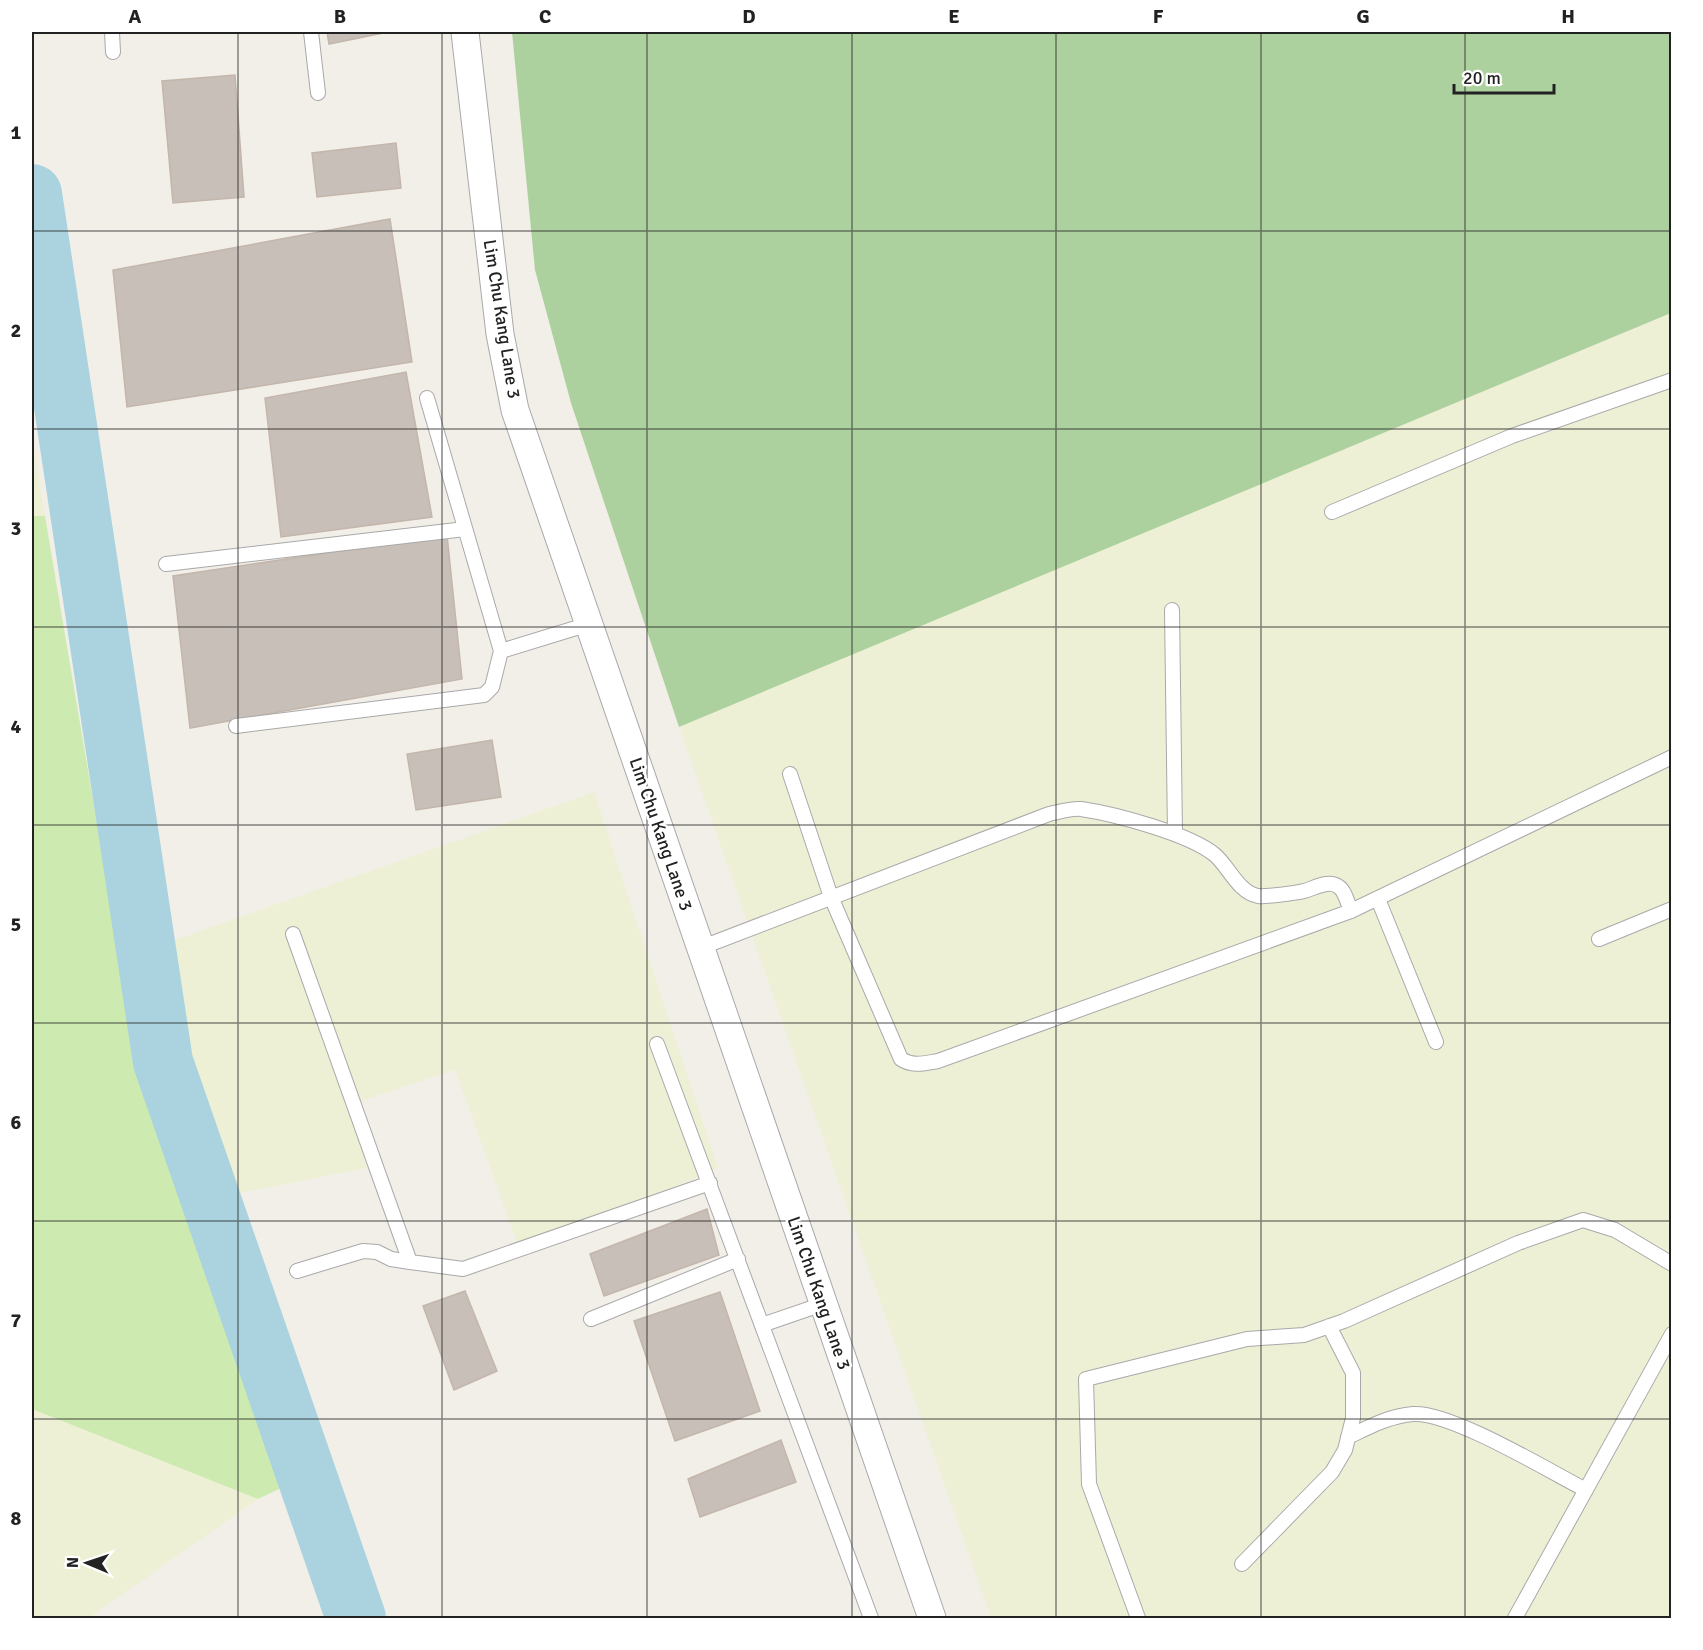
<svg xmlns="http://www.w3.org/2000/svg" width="1703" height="1650" font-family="Signika,sans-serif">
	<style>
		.farmland { fill: #eef0d5 }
		.grass { fill: #cdebb0 }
		.forest { fill: #add19e }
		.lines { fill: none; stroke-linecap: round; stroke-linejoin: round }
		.river { stroke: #aad3df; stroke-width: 60 }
		.building { fill: #c7bfb8; stroke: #c4b6ab; stroke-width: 1.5 }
		.service-casing { stroke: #a9a9a9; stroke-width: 16 }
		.minor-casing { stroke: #a9a9a9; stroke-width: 29 }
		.service { stroke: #fff; stroke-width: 14 }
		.minor { stroke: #fff; stroke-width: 27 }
		.grid { fill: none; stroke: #222; stroke-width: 1.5; stroke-opacity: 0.55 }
		.labels { text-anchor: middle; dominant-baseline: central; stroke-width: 5; stroke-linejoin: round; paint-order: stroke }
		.street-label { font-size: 18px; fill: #222; stroke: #fff }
		.neatline { fill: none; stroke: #222; stroke-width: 2 }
		.grid-label { font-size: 20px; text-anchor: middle; font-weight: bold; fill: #222 }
	</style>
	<rect width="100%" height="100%" fill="#f2efe9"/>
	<path class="farmland" d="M 1671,313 L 1671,1618 L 991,1618 L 679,727 Z
		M 32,433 L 45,516 L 32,516 Z
		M 594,792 L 718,1168 L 522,1256 L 455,1070 L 350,1105 L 367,1168 L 236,1194 L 184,1057 L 172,941 Z
		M 32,1409 L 258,1499 L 89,1618 L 32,1618 Z"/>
	<path class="grass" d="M 32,516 L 45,516 L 136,1055 L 281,1488 L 258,1499 L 32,1409 Z"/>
	<path class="forest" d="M 512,32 L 1671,32 L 1671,313 L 679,727 L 571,403 L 535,270 Z"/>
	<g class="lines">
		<path class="river" d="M 32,194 L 163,1062 L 356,1618"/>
	</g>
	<path class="building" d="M 327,32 L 384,32 L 384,33 L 329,44 Z
		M 235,75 L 244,197 L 173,203 L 162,81 Z
		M 396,143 L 401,188 L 317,197 L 312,153 Z
		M 390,219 L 412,362 L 127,407 L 113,270 Z
		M 406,372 L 432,517 L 281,537 L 265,398 Z
		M 447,535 L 462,679 L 190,728 L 173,576 Z
		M 492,740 L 501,797 L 416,810 L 407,754 Z
		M 707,1209 L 719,1255 L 604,1296 L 590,1254 Z
		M 465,1291 L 497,1371 L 454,1390 L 423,1306 Z
		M 720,1292 L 760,1411 L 675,1441 L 634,1321 Z
		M 781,1440 L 796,1482 L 700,1517 L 688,1479 Z"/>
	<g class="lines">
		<g class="service-casing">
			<path id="service" d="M 112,32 L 113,52
				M 311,32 L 318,93
				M 1332,512 L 1512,436 L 1672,380
				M 166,564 L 465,529
				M 1172,610 L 1175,834
				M 501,651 L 589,624
				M 236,726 L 484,695 L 492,687 L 501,651 L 427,398
				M 790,774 L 831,897 L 901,1059 C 913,1067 925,1063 938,1061 L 1351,911 L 1672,757
				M 1378,899 L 1436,1042
				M 293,934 L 410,1262
				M 1599,939 L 1672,909
				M 700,948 L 1049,814 C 1059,812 1071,808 1081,809 C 1115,814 1190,834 1215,855 C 1229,867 1238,892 1258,896 C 1266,897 1296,893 1304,891 C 1315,888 1329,879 1339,887 C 1345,891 1348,904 1351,911
				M 657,1044 L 871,1618
				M 297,1271 L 363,1251 L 377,1252 L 391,1259 L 410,1262 L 463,1269 L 710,1183
				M 591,1319 L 738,1259
				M 762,1325 L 823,1304
				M 1348,1437 C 1369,1427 1389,1416 1413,1414 C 1450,1411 1549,1471 1586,1490
				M 1242,1564 L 1332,1472 L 1345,1450 L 1353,1418 L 1353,1373 L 1329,1326
				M 1138,1618 L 1089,1484 L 1086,1379 L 1247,1339 L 1304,1335 L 1344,1321 L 1518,1243 L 1583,1220 L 1615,1230 L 1672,1264
				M 1515,1618 L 1672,1334"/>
		</g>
		<g class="minor-casing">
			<path id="minor" d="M 465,32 L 500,334 L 515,410 L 932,1618"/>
		</g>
		<use href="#service" class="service"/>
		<use href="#minor" class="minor"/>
	</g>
	<path class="grid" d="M 238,32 L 238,1618M 442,32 L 442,1618M 647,32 L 647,1618M 852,32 L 852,1618M 1056,32 L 1056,1618M 1261,32 L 1261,1618M 1465,32 L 1465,1618M 32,231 L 1672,231M 32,429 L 1672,429M 32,627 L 1672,627M 32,825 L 1672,825M 32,1023 L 1672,1023M 32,1221 L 1672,1221M 32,1419 L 1672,1419"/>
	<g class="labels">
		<g class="street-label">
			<text transform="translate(502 319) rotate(81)">Lim Chu Kang Lane 3</text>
			<text transform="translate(661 834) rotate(71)">Lim Chu Kang Lane 3</text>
			<text transform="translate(819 1293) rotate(71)">Lim Chu Kang Lane 3</text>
		</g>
	</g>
	<rect width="1703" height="1650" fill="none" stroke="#ffffff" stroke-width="66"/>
	<g transform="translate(87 1563) rotate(272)" stroke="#ffffff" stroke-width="4.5" paint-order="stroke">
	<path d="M0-4.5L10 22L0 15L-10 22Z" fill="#222222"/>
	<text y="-9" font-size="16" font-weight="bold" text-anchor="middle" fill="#222222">N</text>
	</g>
	<path d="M1454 84v9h100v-9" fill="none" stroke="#222222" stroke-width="3"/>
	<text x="1463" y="84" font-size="18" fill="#222222" stroke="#ffffff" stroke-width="4.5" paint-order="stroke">20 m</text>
	<rect x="33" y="33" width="1637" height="1584" class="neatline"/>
	<g class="grid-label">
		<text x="135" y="23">A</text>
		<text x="340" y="23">B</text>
		<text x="545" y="23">C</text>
		<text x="749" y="23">D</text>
		<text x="954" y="23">E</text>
		<text x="1158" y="23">F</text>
		<text x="1363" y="23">G</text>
		<text x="1568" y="23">H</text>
		<text x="16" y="139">1</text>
		<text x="16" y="337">2</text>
		<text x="16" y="535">3</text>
		<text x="16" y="733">4</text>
		<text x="16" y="931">5</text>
		<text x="16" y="1129">6</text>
		<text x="16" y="1327">7</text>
		<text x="16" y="1525">8</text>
	</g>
</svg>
